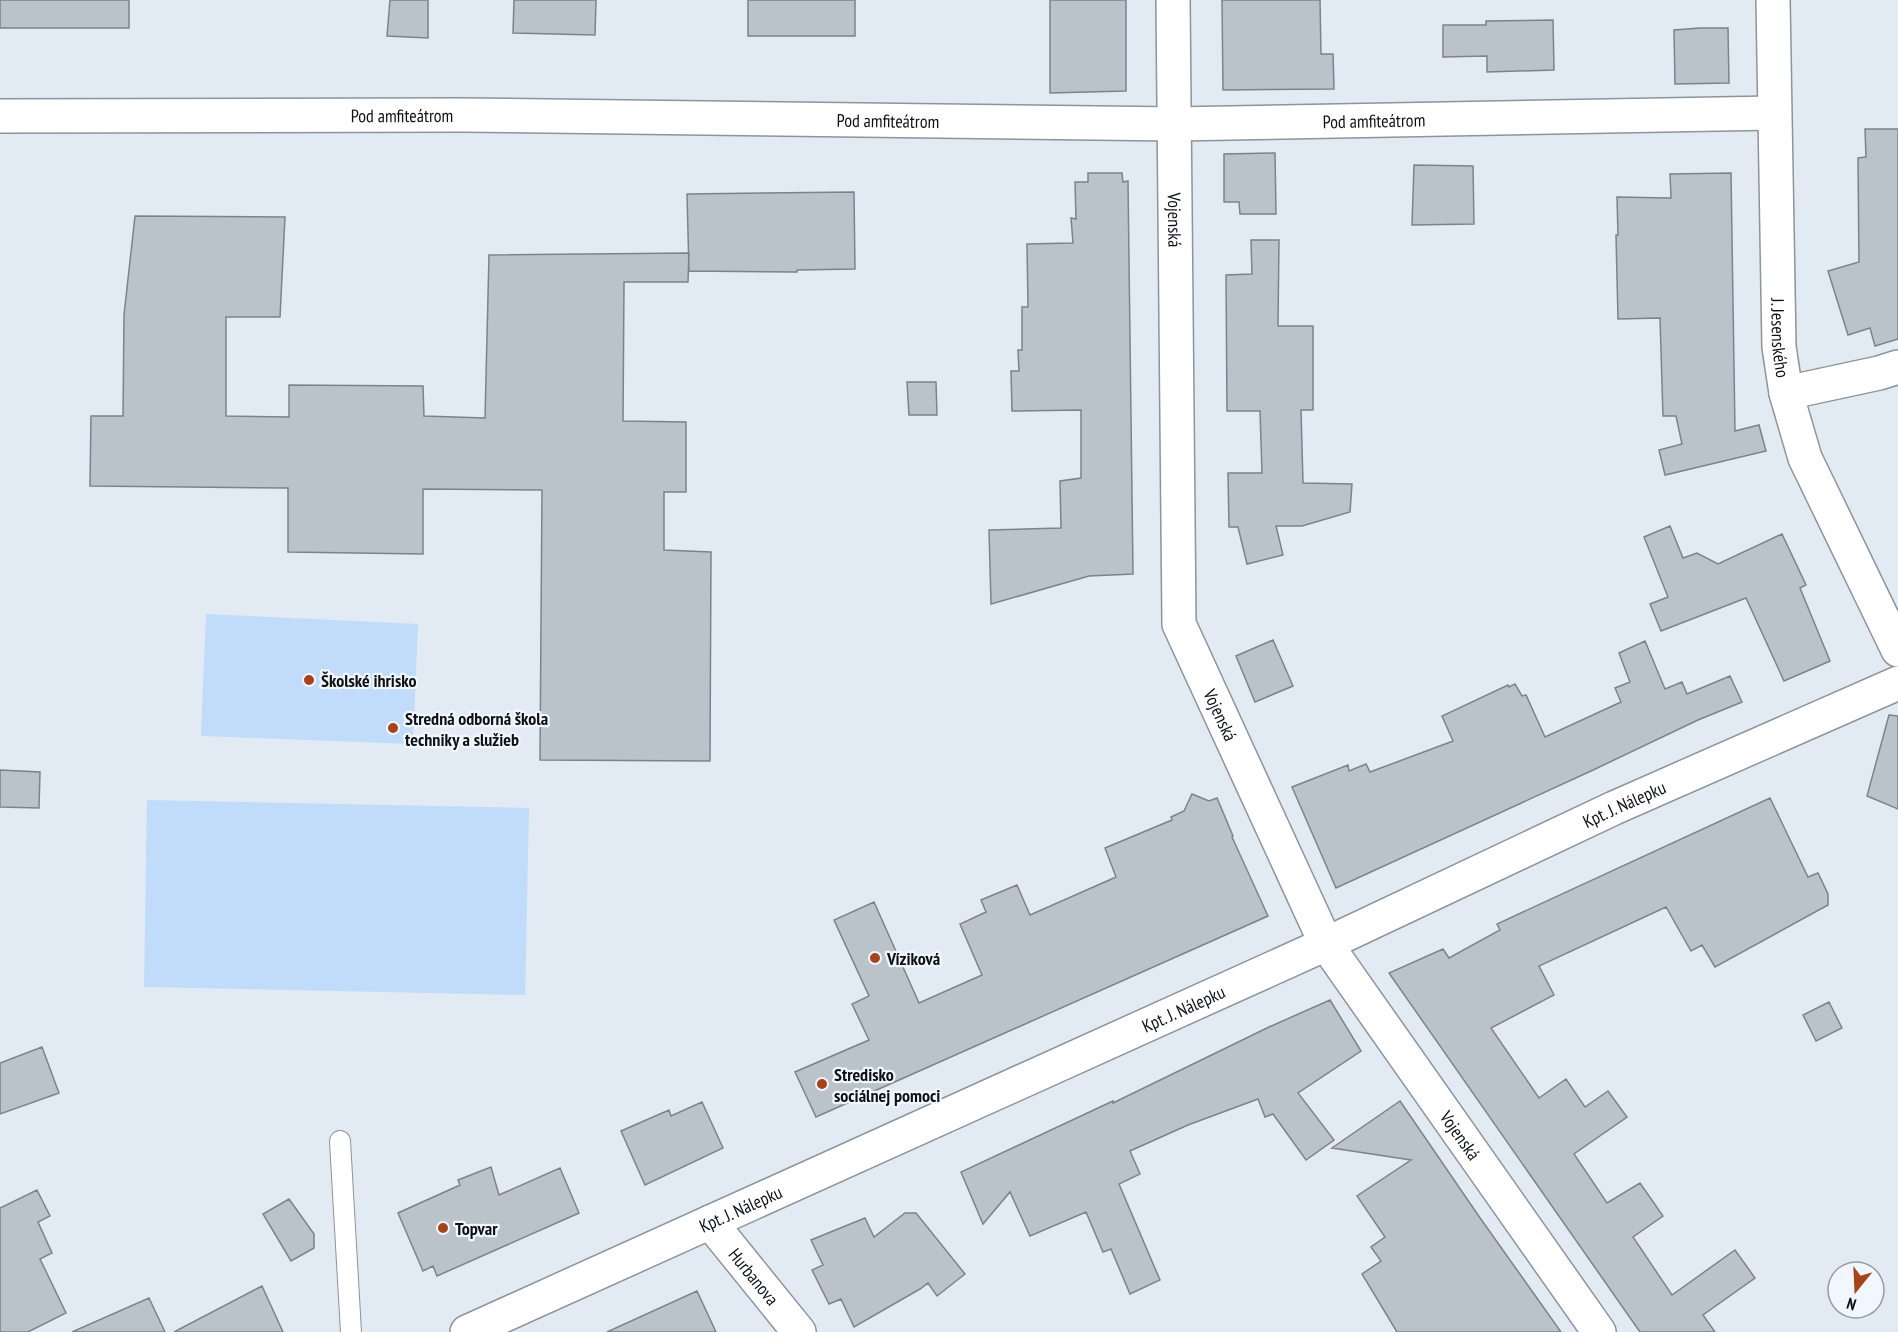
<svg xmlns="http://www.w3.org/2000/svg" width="1898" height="1332" font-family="'PT Sans Narrow',sans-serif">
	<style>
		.green { fill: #c1dcfa }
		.building { fill: #bac2ca; stroke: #7c838b; stroke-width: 1.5 }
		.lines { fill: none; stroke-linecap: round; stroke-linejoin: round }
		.lane-casing { stroke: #8c949c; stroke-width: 22 }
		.street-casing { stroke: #8c949c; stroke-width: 36 }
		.lane { stroke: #fff; stroke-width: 20 }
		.street { stroke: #fff; stroke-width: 33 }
		.poi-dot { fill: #a84319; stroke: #f1f7fe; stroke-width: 2 }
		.labels { text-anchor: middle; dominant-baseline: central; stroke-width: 4.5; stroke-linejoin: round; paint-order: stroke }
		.street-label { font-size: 18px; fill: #0e1114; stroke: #f1f7fe }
		.poi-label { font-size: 18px; font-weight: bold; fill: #0e1114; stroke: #f1f7fe; text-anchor: start }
	</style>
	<rect width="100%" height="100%" fill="#e2eaf3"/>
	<path class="green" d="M 206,614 L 418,624 L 413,744 L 201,736 Z
		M 147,800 L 529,808 L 525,995 L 144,987 Z"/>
	<path class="building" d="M 0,0 L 129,0 L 129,28 L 0,28 Z
		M 390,0 L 428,0 L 428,38 L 387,36 Z
		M 514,0 L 596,0 L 595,35 L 513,33 Z
		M 748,0 L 855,0 L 855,36 L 748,36 Z
		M 1050,0 L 1126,0 L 1126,91 L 1050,93 Z
		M 1222,0 L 1320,0 L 1321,54 L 1333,54 L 1334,89 L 1223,90 Z
		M 1553,20 L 1554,70 L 1487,72 L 1487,56 L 1443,57 L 1443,25 L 1486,25 L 1486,21 Z
		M 1700,28 L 1728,28 L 1729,83 L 1675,84 L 1674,30 Z
		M 1865,129 L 1898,129 L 1898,339 L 1875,346 L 1870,328 L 1848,335 L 1828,271 L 1859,262 L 1858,158 L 1866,157 Z
		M 1275,153 L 1276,214 L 1240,214 L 1239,202 L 1224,202 L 1224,154 Z
		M 1414,165 L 1473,166 L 1474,224 L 1412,225 Z
		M 1088,173 L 1122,173 L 1123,182 L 1128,181 L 1133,574 L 1089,576 L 991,604 L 989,530 L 1061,528 L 1060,481 L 1081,478 L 1081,410 L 1012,411 L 1011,371 L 1019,371 L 1018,350 L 1022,350 L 1022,307 L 1028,307 L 1027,244 L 1073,243 L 1071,218 L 1076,219 L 1075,182 L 1088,182 Z
		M 1731,173 L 1735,431 L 1759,425 L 1766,451 L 1665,475 L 1659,450 L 1682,444 L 1676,416 L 1663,416 L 1660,318 L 1618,319 L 1616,235 L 1618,235 L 1617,197 L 1671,198 L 1670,174 Z
		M 854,192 L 855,269 L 797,270 L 797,272 L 689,271 L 687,194 Z
		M 135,216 L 285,217 L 280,317 L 226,317 L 226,416 L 289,417 L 289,385 L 423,386 L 424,416 L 485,418 L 489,255 L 689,253 L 688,282 L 624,282 L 623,421 L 686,422 L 686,492 L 664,492 L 664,550 L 711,552 L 710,761 L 540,760 L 542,490 L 423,489 L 423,554 L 288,552 L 288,488 L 90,486 L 91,416 L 123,416 L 124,315 Z
		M 1251,240 L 1279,240 L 1278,326 L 1313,326 L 1313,410 L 1301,410 L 1303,483 L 1352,484 L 1350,512 L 1302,526 L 1276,526 L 1283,555 L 1247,564 L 1238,527 L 1229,527 L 1228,473 L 1262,473 L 1260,411 L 1227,411 L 1226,275 L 1252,274 Z
		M 907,382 L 936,382 L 937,415 L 909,415 Z
		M 1670,526 L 1683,558 L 1697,553 L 1718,564 L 1782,534 L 1806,585 L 1800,588 L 1830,661 L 1784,681 L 1746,598 L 1661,631 L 1650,604 L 1668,597 L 1644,537 Z
		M 1273,640 L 1293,686 L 1255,702 L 1236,656 Z
		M 1645,641 L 1665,689 L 1682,682 L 1687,694 L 1730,676 L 1742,702 L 1698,720 L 1591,771 L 1336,888 L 1292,787 L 1348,765 L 1349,771 L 1366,764 L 1370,772 L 1453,741 L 1442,716 L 1508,685 L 1509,687 L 1515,684 L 1522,696 L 1526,695 L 1545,737 L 1621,702 L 1615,688 L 1630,682 L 1619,653 Z
		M 1889,715 L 1898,716 L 1898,809 L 1867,796 Z
		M 0,770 L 40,772 L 39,808 L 0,807 Z
		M 1192,794 L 1209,801 L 1217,798 L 1233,836 L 1232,837 L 1268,916 L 816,1117 L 795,1072 L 869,1040 L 852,1004 L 869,996 L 834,920 L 874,902 L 919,1003 L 982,975 L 960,924 L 986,912 L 981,900 L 1017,885 L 1030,915 L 1116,877 L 1105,848 L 1172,820 L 1171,817 L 1184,811 Z
		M 1770,798 L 1808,877 L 1818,873 L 1828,894 L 1828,905 L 1715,967 L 1702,945 L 1691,951 L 1666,907 L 1539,966 L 1554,995 L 1491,1028 L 1539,1098 L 1566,1079 L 1585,1107 L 1608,1091 L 1627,1117 L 1574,1154 L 1607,1203 L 1640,1183 L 1663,1216 L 1633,1237 L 1672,1295 L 1735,1250 L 1755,1278 L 1703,1315 L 1715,1332 L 1640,1332 L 1389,973 L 1443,949 L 1449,958 L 1500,930 L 1497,924 Z
		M 1330,1000 L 1361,1051 L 1298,1093 L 1334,1140 L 1306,1160 L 1273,1114 L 1265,1117 L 1258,1099 L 1188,1125 L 1130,1151 L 1140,1174 L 1119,1184 L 1160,1280 L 1130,1294 L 1111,1249 L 1103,1252 L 1086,1212 L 1030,1236 L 1010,1192 L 983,1224 L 961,1172 L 1113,1101 L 1113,1103 L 1269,1027 Z
		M 1829,1002 L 1842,1028 L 1816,1041 L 1803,1015 Z
		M 42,1047 L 59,1093 L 0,1114 L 0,1063 Z
		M 1400,1101 L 1478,1215 L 1561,1332 L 1397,1332 L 1362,1274 L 1381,1261 L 1371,1247 L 1385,1237 L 1357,1196 L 1411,1160 L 1332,1148 Z
		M 702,1102 L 723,1148 L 645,1185 L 621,1131 L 669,1110 L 671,1116 Z
		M 491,1167 L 499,1195 L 560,1168 L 579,1213 L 437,1276 L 433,1266 L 423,1271 L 398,1213 L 460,1185 L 458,1180 Z
		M 37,1190 L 50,1216 L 38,1222 L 52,1253 L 40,1259 L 66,1313 L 28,1332 L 0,1332 L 0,1208 Z
		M 289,1199 L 314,1234 L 314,1248 L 291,1261 L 263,1214 Z
		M 905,1213 L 916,1213 L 965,1274 L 937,1296 L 928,1283 L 920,1289 L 854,1327 L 841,1299 L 829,1304 L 812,1270 L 823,1265 L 811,1240 L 865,1218 L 874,1237 Z
		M 262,1286 L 283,1332 L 174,1332 Z
		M 697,1291 L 716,1332 L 607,1332 Z
		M 149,1298 L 165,1332 L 72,1332 Z"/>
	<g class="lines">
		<g class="lane-casing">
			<path id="lane" d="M 340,1141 L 351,1332"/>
		</g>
		<g class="street-casing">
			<g id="street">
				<path id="s1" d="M 1173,0 L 1179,624 L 1326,944 L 1599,1332"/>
				<path id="s2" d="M 1773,0 L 1779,347 L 1786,393 L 1805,458 L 1898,650"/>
				<path id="s3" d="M 0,116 L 461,115 L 1175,124 L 1774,113"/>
				<path d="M 1786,393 L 1879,373 L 1898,367"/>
				<path id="s4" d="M 710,1222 L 799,1332"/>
				<path id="s5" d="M 467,1332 L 1326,944 L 1614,808 L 1898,683"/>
			</g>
		</g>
		<use href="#lane" class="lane"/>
		<use href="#street" class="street"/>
	</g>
	<g class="poi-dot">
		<circle cx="309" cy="680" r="6"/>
		<circle cx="393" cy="728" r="6"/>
		<circle cx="875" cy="958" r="6"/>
		<circle cx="822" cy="1084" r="6"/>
		<circle cx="443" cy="1228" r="6"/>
	</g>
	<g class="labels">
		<g class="street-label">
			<text stroke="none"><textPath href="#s3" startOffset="402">Pod amfiteátrom</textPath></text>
			<text stroke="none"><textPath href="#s3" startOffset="888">Pod amfiteátrom</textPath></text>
			<text stroke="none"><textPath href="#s3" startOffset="1374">Pod amfiteátrom</textPath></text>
			<text stroke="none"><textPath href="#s1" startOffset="220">Vojenská</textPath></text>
			<text stroke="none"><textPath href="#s2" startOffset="338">J. Jesenského</textPath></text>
			<text stroke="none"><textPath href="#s1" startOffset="724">Vojenská</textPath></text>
			<text stroke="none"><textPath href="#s5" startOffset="1272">Kpt. J. Nálepku</textPath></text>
			<text stroke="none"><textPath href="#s5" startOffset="786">Kpt. J. Nálepku</textPath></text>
			<text stroke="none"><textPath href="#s1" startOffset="1210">Vojenská</textPath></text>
			<text stroke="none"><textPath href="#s5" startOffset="300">Kpt. J. Nálepku</textPath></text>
			<text stroke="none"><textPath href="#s4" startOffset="70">Hurbanova</textPath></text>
		</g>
		<g class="poi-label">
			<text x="321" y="680">Školské ihrisko</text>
			<text x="405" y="718">Stredná odborná škola<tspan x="405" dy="21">techniky a služieb</tspan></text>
			<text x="887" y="958">Víziková</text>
			<text x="834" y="1074">Stredisko<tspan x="834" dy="21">sociálnej pomoci</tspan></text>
			<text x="455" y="1228">Topvar</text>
		</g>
	</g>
	<g transform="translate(1856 1290) rotate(198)"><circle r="28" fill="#f1f7fe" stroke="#969ba0" stroke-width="1.5"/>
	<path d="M0-4.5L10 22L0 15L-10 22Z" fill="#a84319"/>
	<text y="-9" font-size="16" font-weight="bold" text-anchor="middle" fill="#0e1114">N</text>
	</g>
</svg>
